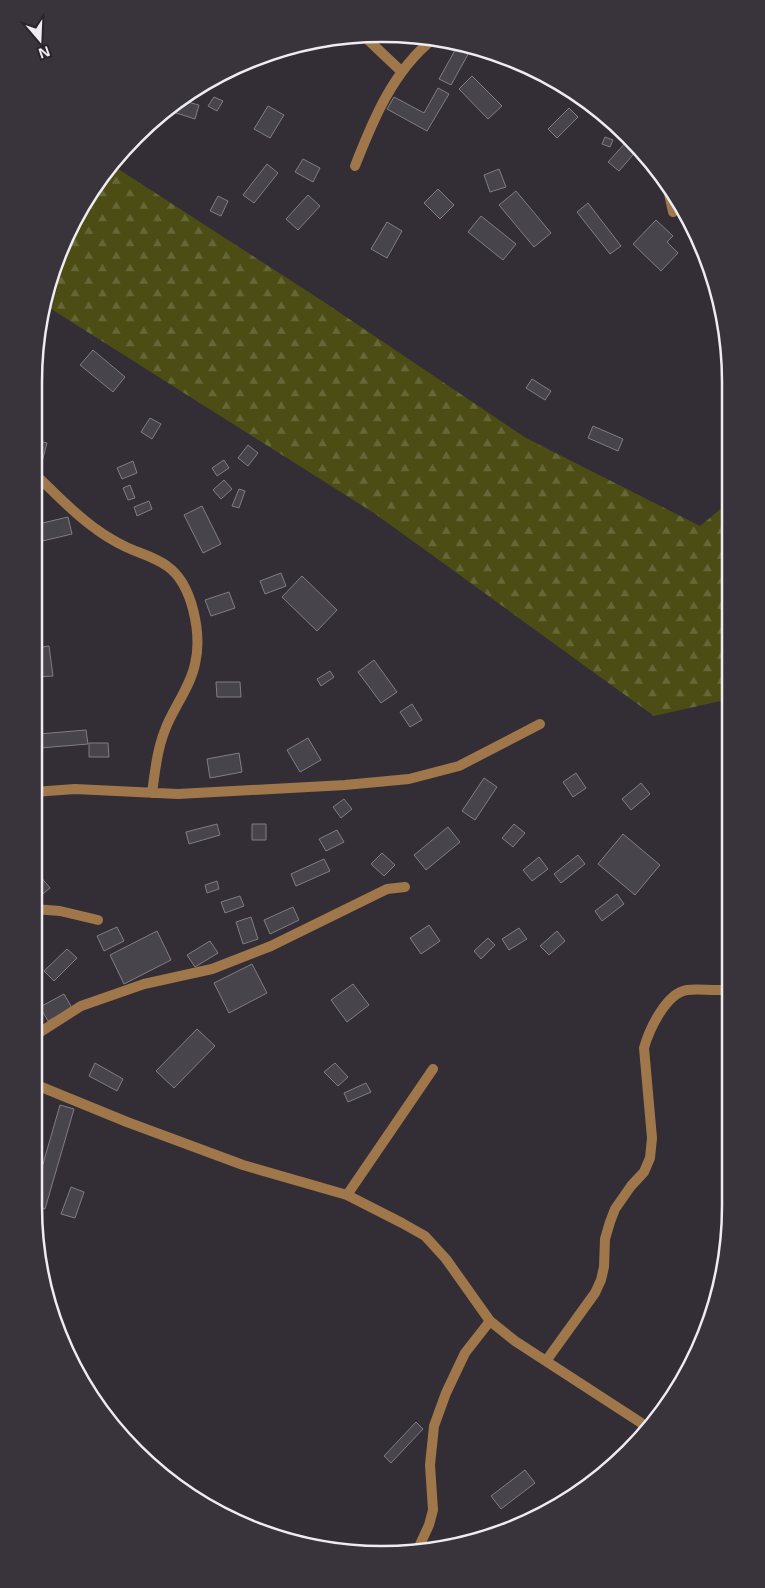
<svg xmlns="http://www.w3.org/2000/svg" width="765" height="1588" font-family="'Noto Sans',sans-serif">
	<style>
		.forest { fill: url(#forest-firs) }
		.building { fill: #48444b; stroke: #827d85 }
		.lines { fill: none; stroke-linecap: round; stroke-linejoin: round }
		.minor { stroke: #9f774a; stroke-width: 10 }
		.rim { fill: none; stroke: #eeecf0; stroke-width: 2.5 }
	</style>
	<defs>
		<pattern id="forest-firs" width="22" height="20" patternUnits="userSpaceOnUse" patternTransform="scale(1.25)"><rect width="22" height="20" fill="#4b4d15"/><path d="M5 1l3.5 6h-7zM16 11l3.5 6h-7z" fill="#656737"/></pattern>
	</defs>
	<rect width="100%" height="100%" fill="#332e35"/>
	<path class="forest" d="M 112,165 L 321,300 L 526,438 L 700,526 L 729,502 L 729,699 L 654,716 L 374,513 L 48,307 L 43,305 L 60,249 L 93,189 Z"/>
	<path class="building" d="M 459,43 L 471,49 L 451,85 L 439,79 Z
		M 472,76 L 502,106 L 488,119 L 459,89 Z
		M 438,88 L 449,94 L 427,131 L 387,109 L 394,97 L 424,113 Z
		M 214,97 L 223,101 L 217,111 L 208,106 Z
		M 180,100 L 199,105 L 195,119 L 173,112 L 175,104 Z
		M 268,106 L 284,115 L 270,138 L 254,129 Z
		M 569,108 L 578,117 L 557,138 L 548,129 Z
		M 605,137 L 613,140 L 610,147 L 602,144 Z
		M 628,140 L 638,149 L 619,171 L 608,162 Z
		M 303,159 L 320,168 L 313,182 L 295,172 Z
		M 267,164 L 278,173 L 254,203 L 243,195 Z
		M 499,169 L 506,187 L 490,192 L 484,175 Z
		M 438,189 L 454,205 L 440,219 L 424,203 Z
		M 516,191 L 551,233 L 534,247 L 499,205 Z
		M 308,195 L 320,206 L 298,230 L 286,219 Z
		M 218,196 L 228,201 L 221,216 L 210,211 Z
		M 588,203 L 621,246 L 610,254 L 577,212 Z
		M 481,216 L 516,244 L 503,260 L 468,232 Z
		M 656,220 L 673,236 L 667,242 L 678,253 L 661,271 L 633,244 Z
		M 387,222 L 402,231 L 387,258 L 371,249 Z
		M 93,350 L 125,377 L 113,392 L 80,365 Z
		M 532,379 L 551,391 L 545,400 L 526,388 Z
		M 150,418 L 161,424 L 152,439 L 141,432 Z
		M 593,426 L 623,439 L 618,451 L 588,438 Z
		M 36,440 L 47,443 L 41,466 L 34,464 L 34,450 Z
		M 248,445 L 258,453 L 248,466 L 238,458 Z
		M 224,460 L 229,468 L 217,476 L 212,468 Z
		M 133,461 L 137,473 L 122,479 L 117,468 Z
		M 224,480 L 232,489 L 221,499 L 213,490 Z
		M 130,485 L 135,498 L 128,500 L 123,488 Z
		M 239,489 L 245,491 L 239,508 L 232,506 Z
		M 149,501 L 152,509 L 137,516 L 134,507 Z
		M 202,506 L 221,544 L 203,553 L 184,515 Z
		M 68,517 L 72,534 L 34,543 L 34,525 Z
		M 281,573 L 286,586 L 265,594 L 260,581 Z
		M 302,576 L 337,610 L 317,631 L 282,597 Z
		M 229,592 L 235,608 L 211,616 L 205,600 Z
		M 49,646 L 53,676 L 38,677 L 35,648 Z
		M 374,660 L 397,692 L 381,703 L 358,672 Z
		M 330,671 L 334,677 L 321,686 L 317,679 Z
		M 216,682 L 240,682 L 241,697 L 217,697 Z
		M 412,704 L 422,720 L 410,727 L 400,712 Z
		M 86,730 L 88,744 L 40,748 L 39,734 Z
		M 308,738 L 321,760 L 300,772 L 287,750 Z
		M 89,743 L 108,743 L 109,757 L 89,757 Z
		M 239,753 L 242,772 L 210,778 L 207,759 Z
		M 576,773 L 586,788 L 573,797 L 563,782 Z
		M 484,778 L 497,787 L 475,820 L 462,811 Z
		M 641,783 L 650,794 L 631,810 L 622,799 Z
		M 344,799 L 352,809 L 341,818 L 333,807 Z
		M 217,824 L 220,835 L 189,844 L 186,832 Z
		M 252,824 L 266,824 L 266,840 L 252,840 Z
		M 514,824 L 525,833 L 513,847 L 502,838 Z
		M 448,827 L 460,842 L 426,870 L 414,855 Z
		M 337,830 L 344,842 L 326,851 L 319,839 Z
		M 623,834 L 660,865 L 635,895 L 598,864 Z
		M 382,853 L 395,865 L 384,876 L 371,864 Z
		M 578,855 L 585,864 L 561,883 L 554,874 Z
		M 539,857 L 548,869 L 532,881 L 523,870 Z
		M 324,859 L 330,871 L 296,886 L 291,874 Z
		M 40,876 L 50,888 L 34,901 L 34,881 Z
		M 217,881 L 219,889 L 207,893 L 205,885 Z
		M 617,894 L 624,904 L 602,921 L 595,911 Z
		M 240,896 L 244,906 L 225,913 L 221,902 Z
		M 293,907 L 299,920 L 270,934 L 264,920 Z
		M 251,917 L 258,939 L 243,944 L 236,922 Z
		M 429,925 L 440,941 L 421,954 L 410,938 Z
		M 117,927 L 124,941 L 104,951 L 97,936 Z
		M 519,928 L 527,939 L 509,950 L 502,939 Z
		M 157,931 L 171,960 L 124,984 L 110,955 Z
		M 557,931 L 565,941 L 549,955 L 540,946 Z
		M 488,938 L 495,945 L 481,959 L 474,951 Z
		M 210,941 L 218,953 L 195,967 L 187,955 Z
		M 67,949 L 77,958 L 54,981 L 44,971 Z
		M 252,964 L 267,993 L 229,1013 L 214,983 Z
		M 353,984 L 369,1005 L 347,1022 L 331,1000 Z
		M 36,987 L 42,1001 L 34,1004 L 34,988 Z
		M 64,994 L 72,1008 L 48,1021 L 40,1007 Z
		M 197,1029 L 215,1046 L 174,1088 L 156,1071 Z
		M 95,1063 L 123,1079 L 117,1091 L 89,1076 Z
		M 335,1063 L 348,1077 L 338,1086 L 324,1072 Z
		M 366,1083 L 371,1092 L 348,1102 L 344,1093 Z
		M 60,1105 L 74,1109 L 45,1209 L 34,1206 L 34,1195 Z
		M 71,1187 L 84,1192 L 75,1218 L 61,1214 Z
		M 416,1422 L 423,1429 L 391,1463 L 384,1456 Z
		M 525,1470 L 535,1483 L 501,1509 L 491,1496 Z"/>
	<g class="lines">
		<path class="minor" d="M 364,36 L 402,72
			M 355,166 C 373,120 393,71 433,39
			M 667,185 L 673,212
			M 34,473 C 54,492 73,513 96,529 C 105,536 116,542 126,547 C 139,553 155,557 167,566 C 193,584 202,635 195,664 C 190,688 173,708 165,730 C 157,750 155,772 152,793
			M 34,792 L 75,789 L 178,794 L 345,785 L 409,779 L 459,766 L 540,724
			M 34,909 L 60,911 L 98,920
			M 34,1036 L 81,1006 L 144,984 L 212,969 L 271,946 L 387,889 L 405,887
			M 34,1084 L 127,1122 L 243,1165 L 347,1195 L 402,1223 L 425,1236 L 446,1259 L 490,1321 L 515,1341 L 649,1428
			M 347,1195 L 433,1069
			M 546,1361 L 595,1293 L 601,1280 L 604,1267 L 605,1239 L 610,1222 L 615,1209 L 631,1186 L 644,1172 L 650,1158 L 652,1138 L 644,1048 C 649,1030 666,993 687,990 C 701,988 716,992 730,989
			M 417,1551 L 429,1525 L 433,1510 L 430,1465 L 434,1426 L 446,1393 L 465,1353 L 490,1321"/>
	</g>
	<path d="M0 0H765V1588H0ZM382 42H382A340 340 0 0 1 722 382V1206A340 340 0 0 1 382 1546H382A340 340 0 0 1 42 1206V382A340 340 0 0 1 382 42Z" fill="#39343b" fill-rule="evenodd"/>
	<path class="rim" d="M382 42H382A340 340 0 0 1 722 382V1206A340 340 0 0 1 382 1546H382A340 340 0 0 1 42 1206V382A340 340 0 0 1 382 42Z"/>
	<g transform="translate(40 40) rotate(161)" stroke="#29242b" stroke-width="4" paint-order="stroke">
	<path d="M0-4L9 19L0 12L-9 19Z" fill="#eeecf0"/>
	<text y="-8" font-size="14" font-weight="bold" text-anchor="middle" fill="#eeecf0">N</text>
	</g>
</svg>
